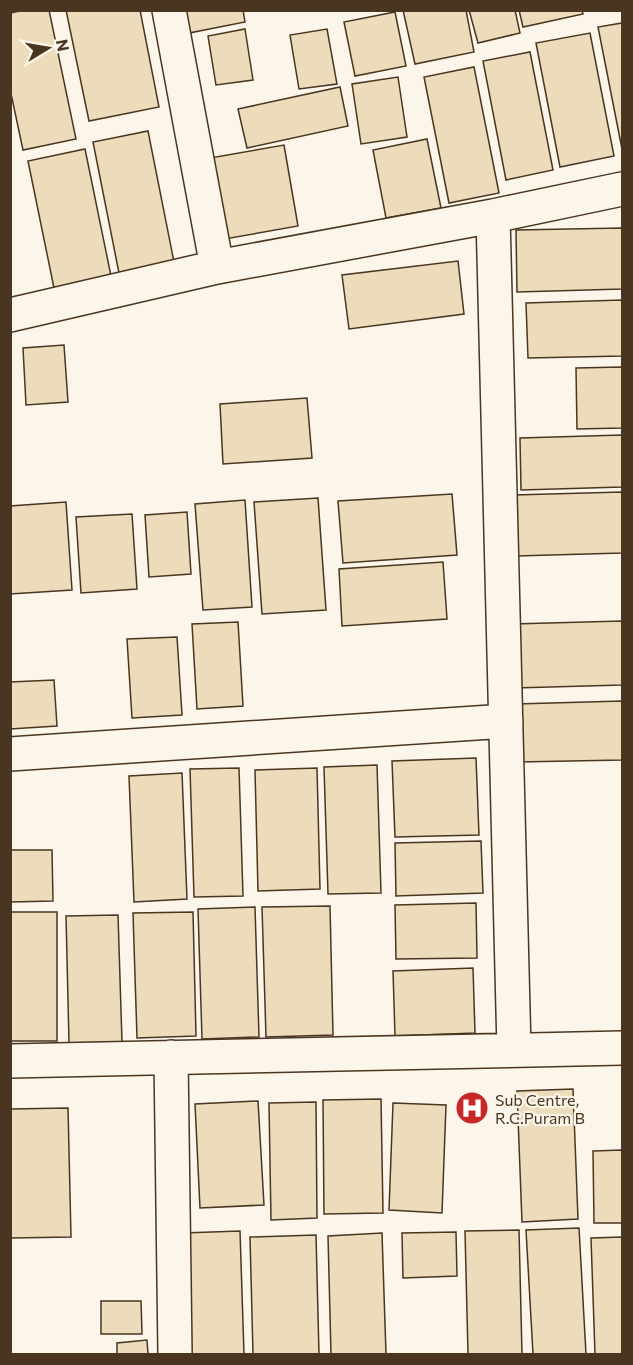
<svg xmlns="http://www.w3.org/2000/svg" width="633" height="1365" font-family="Commissioner,sans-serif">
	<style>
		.building { fill: #ecdcbc; stroke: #4a3520; stroke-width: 1.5 }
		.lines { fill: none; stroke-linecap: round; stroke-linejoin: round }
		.minor-casing { stroke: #4a3520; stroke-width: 36 }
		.minor { stroke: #fbf6e9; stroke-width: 33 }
		.labels { text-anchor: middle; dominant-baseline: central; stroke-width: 4.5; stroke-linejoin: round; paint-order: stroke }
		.poi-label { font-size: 16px; fill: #4a3520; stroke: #fbf6e9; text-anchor: start }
	</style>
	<rect width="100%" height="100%" fill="#fbf6e9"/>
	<path class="building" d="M 25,10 L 49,10 L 76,139 L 23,150 L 10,89 L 10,13 Z
		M 66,10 L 140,10 L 159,107 L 89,121 Z
		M 184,10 L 243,10 L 245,22 L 189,33 Z
		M 403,10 L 466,10 L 474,52 L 415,64 Z
		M 469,10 L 515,10 L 520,33 L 478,43 Z
		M 519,10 L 582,10 L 583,14 L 523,27 Z
		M 395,12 L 406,66 L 355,76 L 344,22 Z
		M 622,23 L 622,149 L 598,27 Z
		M 245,29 L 253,80 L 216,85 L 208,36 Z
		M 327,29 L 337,84 L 299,89 L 290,35 Z
		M 590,33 L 614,156 L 560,167 L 536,43 Z
		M 530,52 L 553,170 L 506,180 L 483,61 Z
		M 474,67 L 499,193 L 449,203 L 424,77 Z
		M 398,77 L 407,137 L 361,144 L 352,84 Z
		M 340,87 L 348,126 L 247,148 L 238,109 Z
		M 148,131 L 174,262 L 119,273 L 93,142 Z
		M 427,139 L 441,208 L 386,218 L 373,150 Z
		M 284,145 L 298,226 L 225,239 L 210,158 Z
		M 85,149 L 111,276 L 54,288 L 28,161 Z
		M 622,228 L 622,289 L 517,292 L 516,230 Z
		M 458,261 L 464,314 L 349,329 L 342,275 Z
		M 622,300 L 622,356 L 528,358 L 526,303 Z
		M 64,345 L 68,402 L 26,405 L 23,348 Z
		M 622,367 L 622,428 L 577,429 L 576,368 Z
		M 307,398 L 312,458 L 223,464 L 220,404 Z
		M 622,435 L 622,487 L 521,490 L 520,438 Z
		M 622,492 L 622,553 L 516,556 L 514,495 Z
		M 452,494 L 457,555 L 343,563 L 338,501 Z
		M 318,498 L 326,610 L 262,614 L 254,502 Z
		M 245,500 L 252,607 L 203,610 L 195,504 Z
		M 66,502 L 72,590 L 10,594 L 10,506 Z
		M 187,512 L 191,574 L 149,577 L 145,515 Z
		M 132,514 L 137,589 L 81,593 L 76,517 Z
		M 443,562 L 447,619 L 342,626 L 339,569 Z
		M 622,621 L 622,685 L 514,688 L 512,624 Z
		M 238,622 L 243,706 L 197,709 L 192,624 Z
		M 177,637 L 182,715 L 132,718 L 127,639 Z
		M 54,680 L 57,726 L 10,729 L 10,682 Z
		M 622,701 L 622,760 L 517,762 L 516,704 Z
		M 476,758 L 479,835 L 395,837 L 392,761 Z
		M 377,765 L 381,893 L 328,894 L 324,767 Z
		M 239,768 L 243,896 L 194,897 L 190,769 Z
		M 317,768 L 320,889 L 258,891 L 255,770 Z
		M 182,773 L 187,899 L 134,902 L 129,776 Z
		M 481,841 L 483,893 L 396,896 L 395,843 Z
		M 10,850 L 52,850 L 53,901 L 10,902 Z
		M 476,903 L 477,958 L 396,959 L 395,905 Z
		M 330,906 L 333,1035 L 266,1037 L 262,907 Z
		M 255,907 L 259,1037 L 202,1039 L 198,909 Z
		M 10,912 L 57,912 L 57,1041 L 10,1041 Z
		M 193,912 L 196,1036 L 137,1038 L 133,913 Z
		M 118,915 L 122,1042 L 69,1043 L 66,916 Z
		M 473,968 L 475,1033 L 395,1036 L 393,971 Z
		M 573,1089 L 578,1219 L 522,1222 L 517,1091 Z
		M 381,1099 L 383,1213 L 324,1214 L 323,1100 Z
		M 258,1101 L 264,1205 L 200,1208 L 195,1104 Z
		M 316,1102 L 317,1218 L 271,1220 L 269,1103 Z
		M 393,1103 L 446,1105 L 442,1213 L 389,1210 Z
		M 68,1108 L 71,1237 L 11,1238 L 10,1109 Z
		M 622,1150 L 622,1223 L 594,1223 L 593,1151 Z
		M 579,1228 L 586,1354 L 533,1354 L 526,1230 Z
		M 519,1230 L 522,1354 L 468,1354 L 465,1231 Z
		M 240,1231 L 244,1354 L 188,1354 L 183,1233 Z
		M 456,1232 L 457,1276 L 403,1278 L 402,1233 Z
		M 382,1233 L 386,1354 L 331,1354 L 328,1236 Z
		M 316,1235 L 319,1354 L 253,1354 L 250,1237 Z
		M 622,1237 L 622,1354 L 595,1354 L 591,1238 Z
		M 101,1301 L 141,1301 L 142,1334 L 101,1334 Z
		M 147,1340 L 148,1354 L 117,1354 L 117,1343 Z"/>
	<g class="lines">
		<g class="minor-casing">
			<path id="minor" d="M 169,10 L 217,267
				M 493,216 L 514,1050
				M 10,315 L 217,267 L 493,216 L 622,189
				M 10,754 L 506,721
				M 171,1057 L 175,1354
				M 10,1061 L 622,1048"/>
		</g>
		<use href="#minor" class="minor"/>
	</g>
	<defs>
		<g id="hospital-disc" transform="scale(1.725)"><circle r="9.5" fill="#c62828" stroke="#fbf6e9"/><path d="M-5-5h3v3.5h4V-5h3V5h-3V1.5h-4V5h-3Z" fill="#fff"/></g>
	</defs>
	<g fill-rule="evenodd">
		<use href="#hospital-disc" x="472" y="1108"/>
	</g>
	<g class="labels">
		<g class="poi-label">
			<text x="495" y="1099">Sub Centre,<tspan x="495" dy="18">R.C.Puram B</tspan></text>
		</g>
	</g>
	<rect width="633" height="1365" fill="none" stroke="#4a3520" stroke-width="24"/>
	<g transform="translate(48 48) rotate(79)" stroke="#fbf6e9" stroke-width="4.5" paint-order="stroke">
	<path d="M0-4.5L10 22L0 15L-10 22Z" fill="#4a3520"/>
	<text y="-9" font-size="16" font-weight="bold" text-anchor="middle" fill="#4a3520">N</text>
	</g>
</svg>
